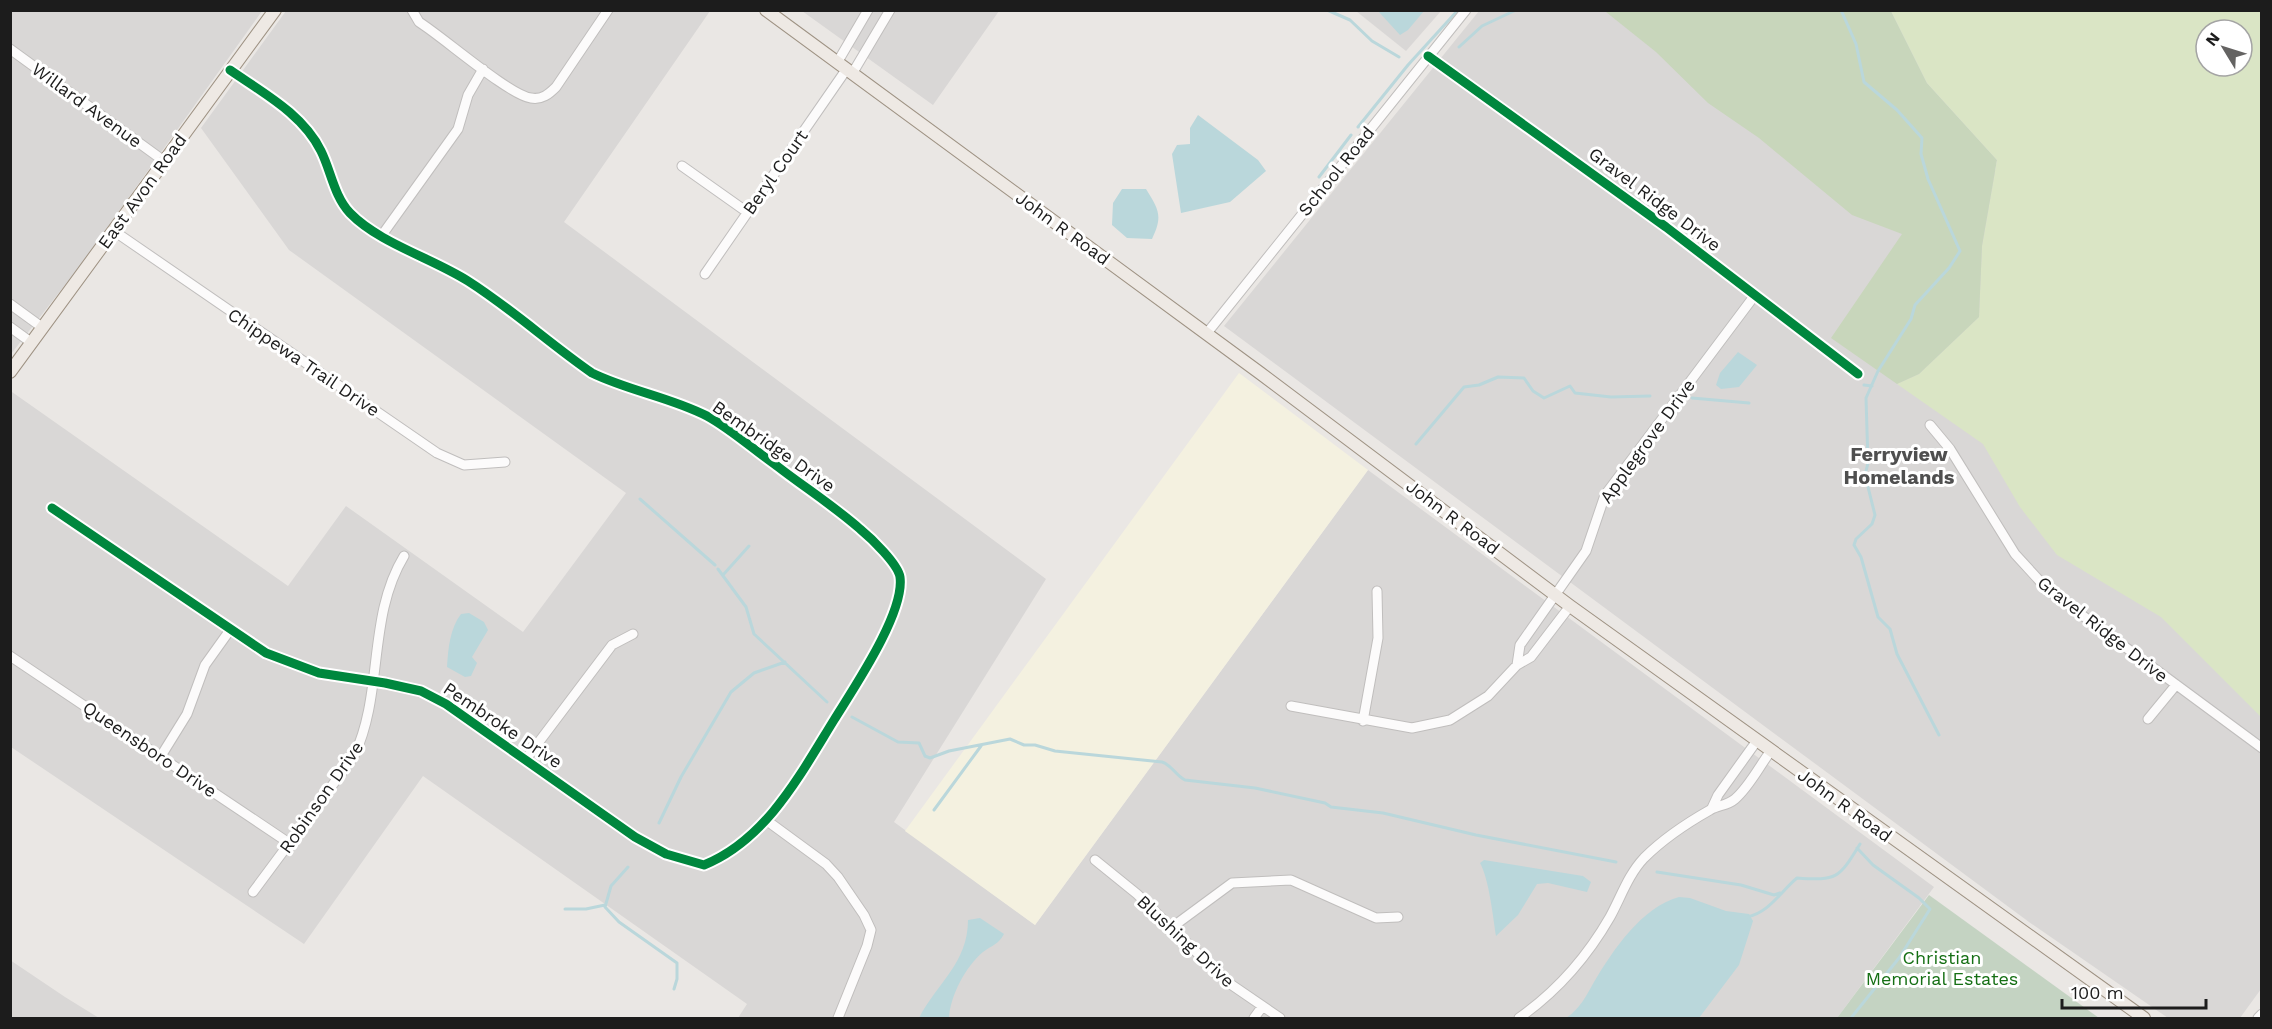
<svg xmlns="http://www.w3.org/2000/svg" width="2272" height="1029" font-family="'Work Sans',sans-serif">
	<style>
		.residential { fill: #d9d7d6 }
		.education { fill: #f4f1e0 }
		.grass { fill: #dae5c5; fill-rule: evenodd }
		.forest { fill: #c8d6bb }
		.cemetery { fill: #c4d3c2 }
		.water { fill: #bad7db }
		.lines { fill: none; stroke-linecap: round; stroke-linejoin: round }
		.stream { stroke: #bad7db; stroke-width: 3 }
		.minor-casing { stroke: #c0bebd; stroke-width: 11 }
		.major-casing { stroke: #9e9283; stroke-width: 14 }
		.minor { stroke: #fcfbfb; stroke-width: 9 }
		.major { stroke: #eee9e4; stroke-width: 12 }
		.cycleway-casing { stroke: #fff; stroke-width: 13 }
		.cycleway { stroke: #00873e; stroke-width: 9 }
		.labels { text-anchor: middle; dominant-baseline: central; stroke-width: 6; stroke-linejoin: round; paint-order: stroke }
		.street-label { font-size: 18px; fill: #1c1c1c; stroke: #fff }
		.park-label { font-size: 18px; fill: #156f14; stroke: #fff }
		.neighbourhood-label { font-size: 20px; font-weight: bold; fill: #4f4f4f; stroke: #fff }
	</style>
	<rect width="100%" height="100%" fill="#eae7e4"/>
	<path class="residential" d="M 11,11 L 262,11 L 79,267 L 11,354 Z
		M 286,11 L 710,11 L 564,222 L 1046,579 L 894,822 L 1035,925 L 1368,470 L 1934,887 L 1837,1018 L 738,1018 L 747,1004 L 423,776 L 304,944 L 11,747 L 10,395 L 12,392 L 288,586 L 346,506 L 523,632 L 626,493 L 289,250 L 201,128 Z
		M 802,11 L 999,11 L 933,105 Z
		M 1356,11 L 1441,11 L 1406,51 Z
		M 1479,11 L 1782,11 L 2261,369 L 2261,989 L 2240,1018 L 2168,1018 L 2029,922 L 1224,326 Z
		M 10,960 L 65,997 L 99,1018 L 11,1018 Z"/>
	<path class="education" d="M 1239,373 L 1368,470 L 1035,925 L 905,831 Z"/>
	<path class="grass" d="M 1891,11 L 2261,11 L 2261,717 L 2161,617 L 2057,555 L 2020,507 L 1983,444 L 1897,384 L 1919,374 L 1979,317 L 1982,246 L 1997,160 L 1927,83 ZM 2206,30 L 2242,30 L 2242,66 L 2206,66 Z"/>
	<path class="forest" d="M 1612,11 L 1891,11 L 1927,83 L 1997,160 L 1982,246 L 1979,317 L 1919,374 L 1897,384 L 1831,338 L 1902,234 L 1852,215 L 1759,138 L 1708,103 L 1656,52 L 1606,12 Z"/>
	<path class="cemetery" d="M 1929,895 L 2099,1018 L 1837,1018 Z"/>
	<path class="water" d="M 1378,11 L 1424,11 L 1408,30 L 1400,35 Z
		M 1198,115 L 1258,160 L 1266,171 L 1230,202 L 1181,213 L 1172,154 L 1177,145 L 1190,144 L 1190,128 Z
		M 1122,189 L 1146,189 C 1159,210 1163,216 1152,239 L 1127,238 L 1112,225 L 1113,203 Z
		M 1738,352 L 1757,365 L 1739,387 L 1721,389 L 1716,385 L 1720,373 Z
		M 469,613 L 484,622 L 488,630 L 472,657 L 477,663 L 471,676 L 465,677 L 447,667 C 448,649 450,628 461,614 Z
		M 1484,860 L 1583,876 L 1591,882 L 1587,892 L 1548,883 L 1537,884 L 1518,915 L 1496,936 C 1493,917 1489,879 1480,863 Z
		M 1679,897 L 1690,898 L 1726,911 L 1749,914 L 1753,921 L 1739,965 L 1699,1018 L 1566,1018 C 1580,1009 1586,996 1594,982 C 1613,950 1642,907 1679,897 Z
		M 980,918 L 1004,934 C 998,945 992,945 983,952 C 966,966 950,996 949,1018 L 919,1018 C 937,983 968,963 968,920 Z"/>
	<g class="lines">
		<path class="stream" d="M 1327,10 L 1350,20 L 1372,41 L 1399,57
			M 1841,10 L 1856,44 L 1864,82 L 1897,110 L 1922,138 L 1921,154 L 1928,179 L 1960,251 L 1949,268 L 1915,305 L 1911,319 L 1878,371 L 1866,398 L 1868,463 L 1865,475 L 1875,515 L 1872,524 L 1856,539 L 1854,545 L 1861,557 L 1878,617 L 1890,629 L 1897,654 L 1939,735
			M 1459,47 L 1482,26 L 1516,10
			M 1358,127 L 1408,65 L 1458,10
			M 1319,177 L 1351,135
			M 1864,385 L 1872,386
			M 1692,398 L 1749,403
			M 1416,444 L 1464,387 L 1479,385 L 1498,377 L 1524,378 L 1533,391 L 1544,398 L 1570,386 L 1575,393 L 1611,397 L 1650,396
			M 640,499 L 715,565
			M 718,569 L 746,607 L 754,634 L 827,702
			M 723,575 L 749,546
			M 852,717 L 898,742 L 919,743 L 925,756 L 930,758 L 949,751 L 1010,739 L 1024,745 L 1035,745 L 1055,751 L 1162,762 C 1172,765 1175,775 1185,780 L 1255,788 L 1325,803 L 1331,807 L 1383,813 L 1476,835 L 1616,862
			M 934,810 L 981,746
			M 659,823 L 681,777 L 731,692 L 754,673 L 785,662
			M 628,867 L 611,886 L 605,907 L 619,922 L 677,963 L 677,979 L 674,989
			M 1657,872 L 1741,885 L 1774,895 L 1780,893
			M 565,909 L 586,909 L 605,905
			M 1747,917 C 1769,913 1781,891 1797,878 C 1838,881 1839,878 1860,844
			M 1851,1018 L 1899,958 L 1930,909 L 1919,898 L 1873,865 L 1857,848"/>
		<g class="minor-casing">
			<path id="minor" d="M 412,10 L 419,22 C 443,37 509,95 531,98 C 542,100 549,94 556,87 L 608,10
				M 10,49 L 164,161
				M 1428,56 L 1666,227 L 1858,374
				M 837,63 L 868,10
				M 852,74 L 890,10
				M 682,166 L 747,212
				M 114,231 L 437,453 L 464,465 L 505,462
				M 382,235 L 458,129 L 468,95 L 483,69
				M 705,274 L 846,70
				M 10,304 L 43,328
				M 10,327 L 32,343
				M 1207,333 L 1466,10
				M 1930,425 L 1950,449 L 2015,554 L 2048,590 L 2262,748
				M 52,508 L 266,653 L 319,673 L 385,683 L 421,691 L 446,704 L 635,837 L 666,854 L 704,865 C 766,840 800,775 834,720 C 853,689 905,613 900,577 C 898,564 871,538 860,529 C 834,506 804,487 777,466 C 754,450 731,429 707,416 C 670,397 629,391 592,373 C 550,344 512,309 468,281 C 432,258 379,243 350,213 C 334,196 331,171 321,151 C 303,114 263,93 230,70
				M 10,656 L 289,843
				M 1517,665 L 1520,645 L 1586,551 L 1605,495 L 1755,295
				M 1291,706 L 1412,728 L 1450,720 L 1488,696 L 1517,665 L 1531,657 L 1570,606
				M 2148,719 L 2176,685
				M 1363,721 L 1378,638 L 1377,591
				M 161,756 L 187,714 L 205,665 L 230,630
				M 526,759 L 612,645 L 633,634
				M 1712,808 L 1718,795 L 1756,742
				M 766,820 L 826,864 L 838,877 L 864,915 L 871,930 L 867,946 L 838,1018
				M 1095,860 L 1137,894 L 1226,981 L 1280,1018
				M 253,892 L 354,756 C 384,693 367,617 404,556
				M 1171,928 L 1232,883 L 1291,880 L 1376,918 L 1398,917
				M 1254,1018 L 1262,1007
				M 1519,1018 C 1556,992 1587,957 1610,917 C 1621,897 1628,875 1644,858 C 1662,840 1687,823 1710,810 C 1718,805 1727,806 1735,799 C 1749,787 1759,767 1770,752
				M 2258,1018 L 2262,1014"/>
		</g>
		<g class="major-casing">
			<path id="major" d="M 766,10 L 1260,373 L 1570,606 L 2144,1018
				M 10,372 L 275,10"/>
		</g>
		<use href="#minor" class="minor"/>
		<use href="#major" class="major"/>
		<g class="cycleway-casing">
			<path id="cycleway" d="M 1428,56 L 1666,227 L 1858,374
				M 52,508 L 266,653 L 319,673 L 385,683 L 421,691 L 446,704 L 635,837 L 666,854 L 704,865 C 766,840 800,775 834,720 C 853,689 905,613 900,577 C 898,564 871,538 860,529 C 834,506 804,487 777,466 C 754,450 731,429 707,416 C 670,397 629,391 592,373 C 550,344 512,309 468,281 C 432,258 379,243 350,213 C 334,196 331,171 321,151 C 303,114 263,93 230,70"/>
		</g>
		<use href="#cycleway" class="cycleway"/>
	</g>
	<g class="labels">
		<g class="street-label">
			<text transform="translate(87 105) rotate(36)">Willard Avenue</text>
			<text transform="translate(1336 171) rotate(-51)">School Road</text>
			<text transform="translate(775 172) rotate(-55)">Beryl Court</text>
			<text transform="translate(142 191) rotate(-54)">East Avon Road</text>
			<text transform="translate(1655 199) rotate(37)">Gravel Ridge Drive</text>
			<text transform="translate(1063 228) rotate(36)">John R Road</text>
			<text transform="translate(304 362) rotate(34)">Chippewa Trail Drive</text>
			<text transform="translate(1647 441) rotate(-54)">Applegrove Drive</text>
			<text transform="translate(774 446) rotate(35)">Bembridge Drive</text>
			<text transform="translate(1453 517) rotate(37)">John R Road</text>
			<text transform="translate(2103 629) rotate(38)">Gravel Ridge Drive</text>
			<text transform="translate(503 725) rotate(34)">Pembroke Drive</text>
			<text transform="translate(150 749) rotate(34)">Queensboro Drive</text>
			<text transform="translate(321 797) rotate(-55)">Robinson Drive</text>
			<text transform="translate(1845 805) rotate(36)">John R Road</text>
			<text transform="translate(1186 941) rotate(43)">Blushing Drive</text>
		</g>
		<g class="park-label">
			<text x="1942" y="957">Christian<tspan x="1942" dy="21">Memorial Estates</tspan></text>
		</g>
		<g class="neighbourhood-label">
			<text x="1899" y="454">Ferryview<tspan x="1899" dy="23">Homelands</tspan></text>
		</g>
	</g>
	<rect width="2272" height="1029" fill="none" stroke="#1c1c1c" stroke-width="24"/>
	<g transform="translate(2224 48) rotate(308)"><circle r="28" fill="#ffffff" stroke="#a4a4a4" stroke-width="1.5"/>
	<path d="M0-4.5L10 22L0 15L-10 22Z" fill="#646362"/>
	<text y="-9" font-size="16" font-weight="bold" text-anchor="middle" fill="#1c1c1c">N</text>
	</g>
	<path d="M2062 999v9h144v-9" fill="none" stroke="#1c1c1c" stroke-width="3"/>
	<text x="2071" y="999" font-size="18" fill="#1c1c1c" stroke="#ffffff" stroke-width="4.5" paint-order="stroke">100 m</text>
</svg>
